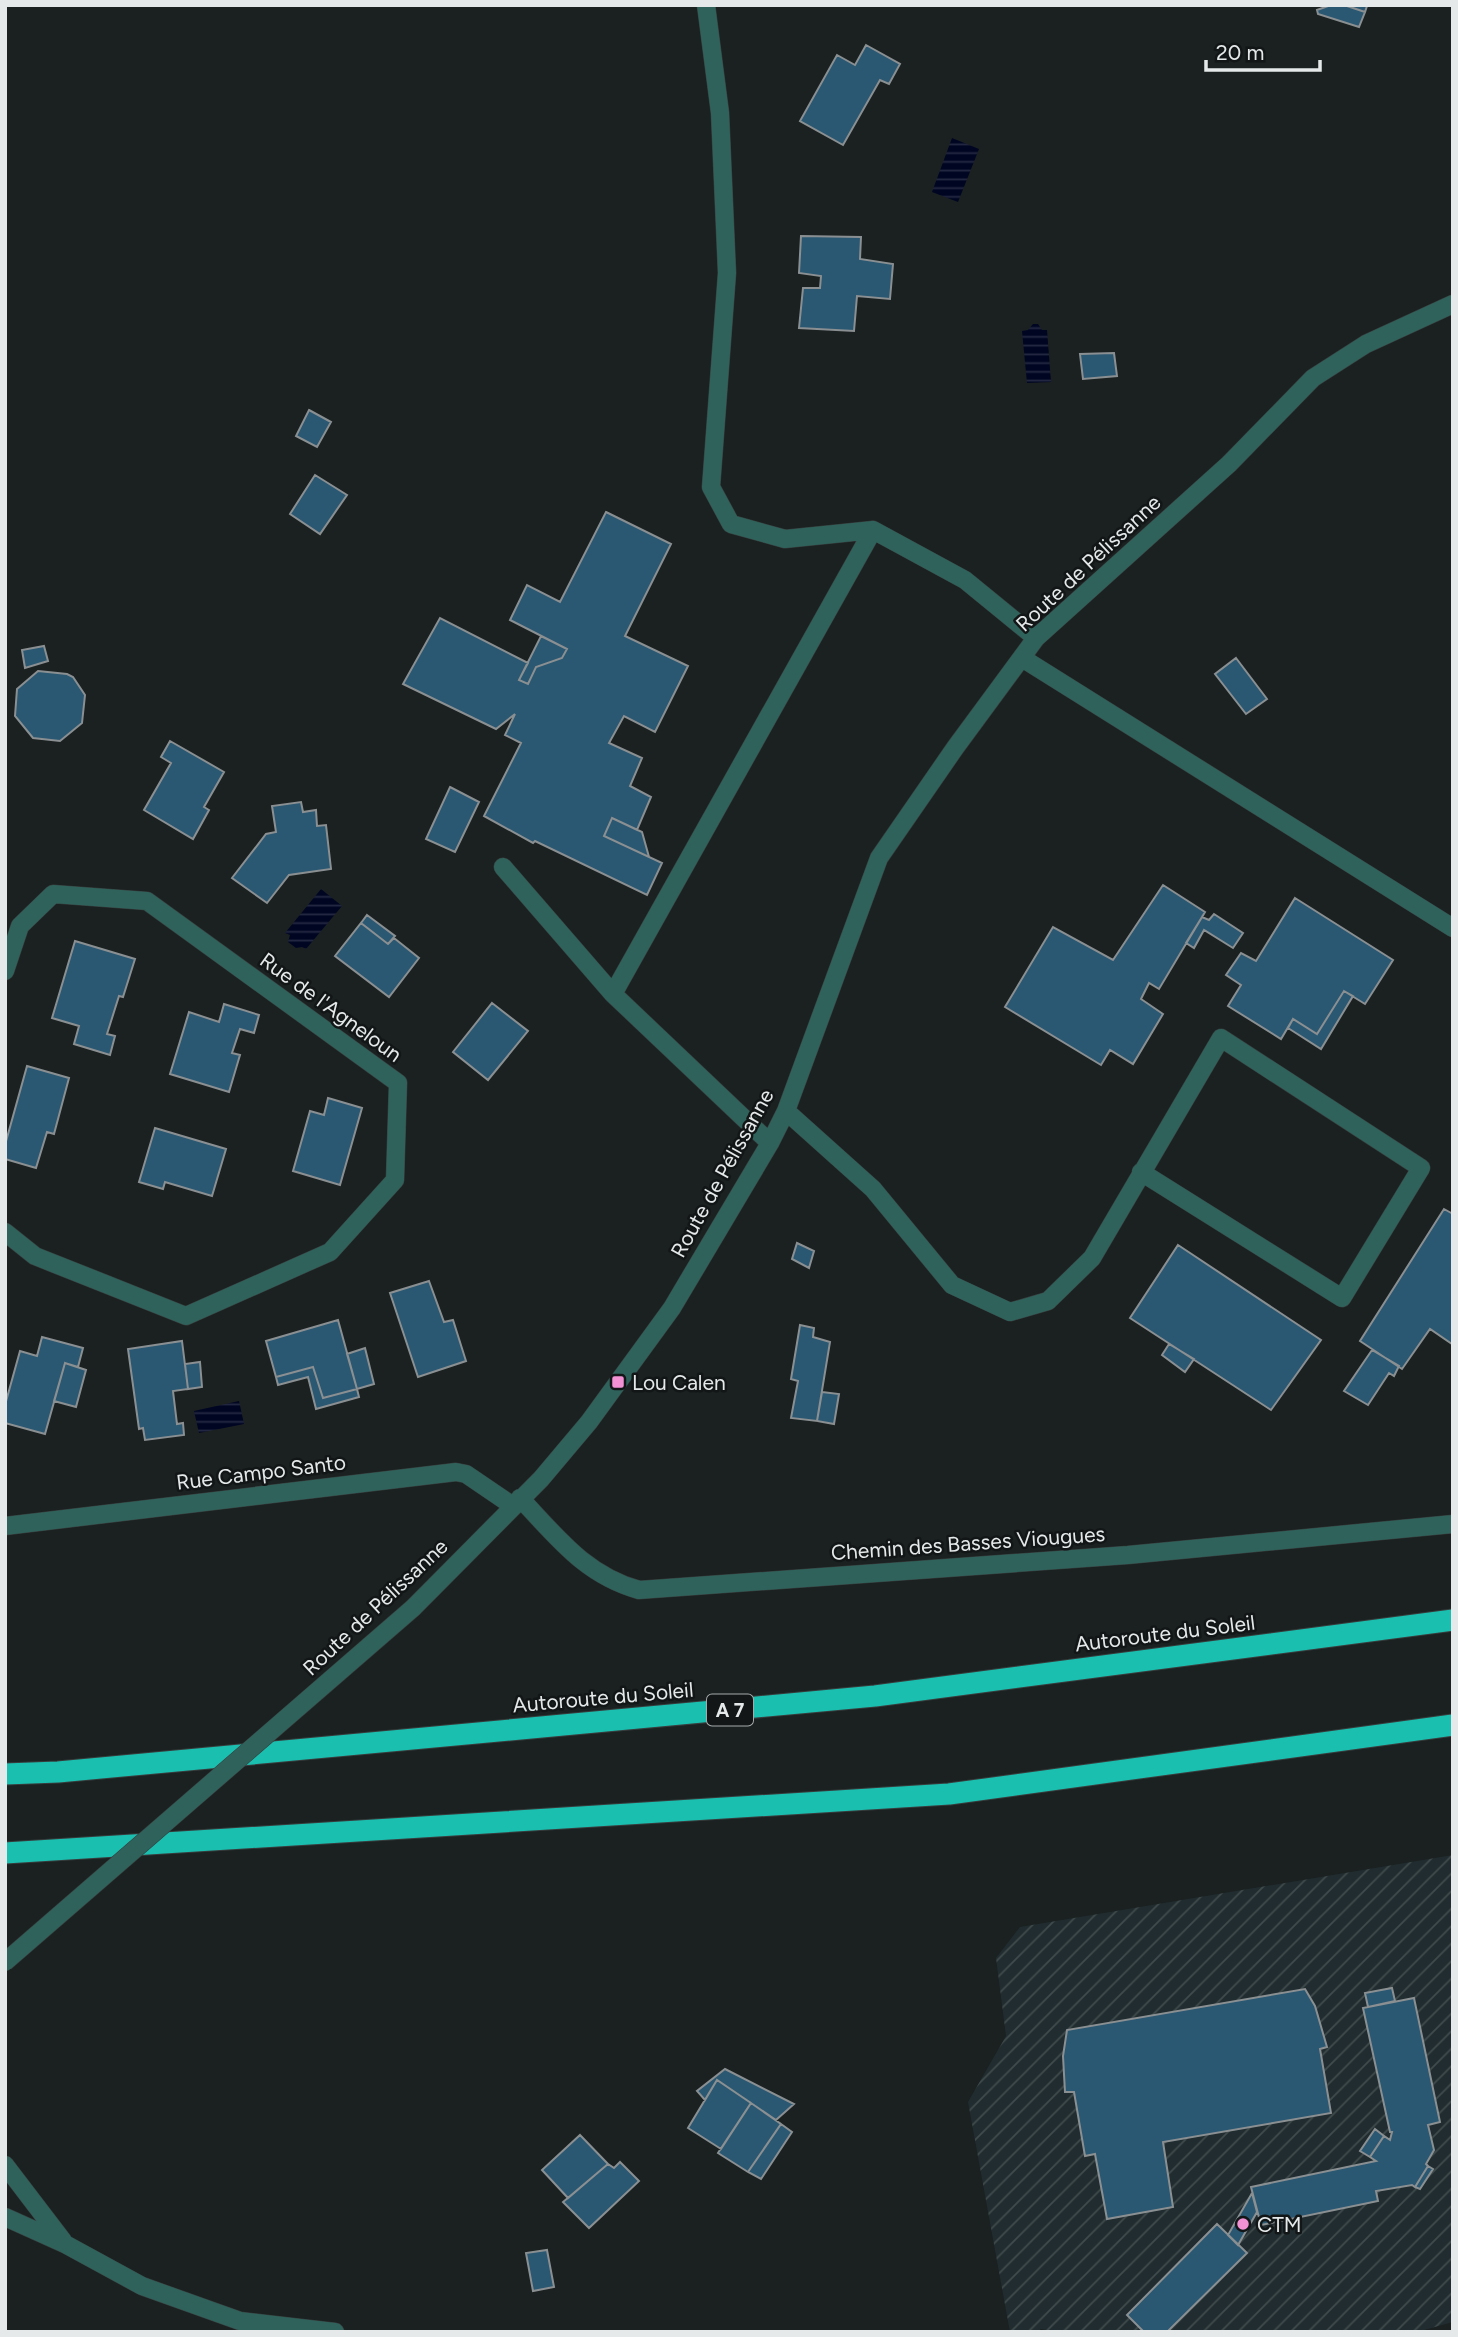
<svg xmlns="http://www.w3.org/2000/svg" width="1458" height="2337" font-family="Figtree,sans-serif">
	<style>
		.industrial { fill: url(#industrial-furrows) }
		.water { fill: url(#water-rules) }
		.building { fill: #2a5771; stroke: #8a8f92; stroke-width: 2 }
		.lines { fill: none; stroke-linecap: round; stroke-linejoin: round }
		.minor-casing { stroke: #373c3c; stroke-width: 19 }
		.highway-casing { stroke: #373c3c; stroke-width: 23 }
		.minor { stroke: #2f625b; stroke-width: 18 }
		.highway { stroke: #1bbfaf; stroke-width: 21 }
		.minor-bridge-casing { stroke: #373c3c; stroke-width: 19; stroke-linecap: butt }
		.minor-bridge { stroke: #2f625b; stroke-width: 18 }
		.poi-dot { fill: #f391d5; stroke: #121617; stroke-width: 2.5 }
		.labels { text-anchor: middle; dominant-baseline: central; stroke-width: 5; stroke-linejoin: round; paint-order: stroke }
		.shield { fill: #121617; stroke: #a6aaaa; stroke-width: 2 }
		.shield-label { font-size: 19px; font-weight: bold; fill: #e5e9e9 }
		.street-label { font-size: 21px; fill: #e5e9e9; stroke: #121617 }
		.poi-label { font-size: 21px; fill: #e5e9e9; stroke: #121617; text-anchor: start }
	</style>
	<defs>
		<pattern id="industrial-furrows" width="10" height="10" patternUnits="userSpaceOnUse" patternTransform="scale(1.75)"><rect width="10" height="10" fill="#202c2f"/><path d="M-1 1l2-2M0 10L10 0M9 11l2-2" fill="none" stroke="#404b4d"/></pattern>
		<pattern id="water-rules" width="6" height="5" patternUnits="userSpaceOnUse" patternTransform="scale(1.75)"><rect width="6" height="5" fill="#000522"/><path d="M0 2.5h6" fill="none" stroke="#252942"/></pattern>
	</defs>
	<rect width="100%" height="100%" fill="#1b2020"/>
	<path class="industrial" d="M 1453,1855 L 1453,2322 L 1417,2332 L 1059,2332 L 1041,2329 L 1038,2332 L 1010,2332 L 968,2102 L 1006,2036 L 996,1958 L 1020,1927 Z"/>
	<path class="water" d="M 952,138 L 979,149 L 958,202 L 932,192 Z
		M 1033,324 L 1038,324 L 1042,330 L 1047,330 L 1051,382 L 1027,383 L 1022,331 L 1028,330 Z
		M 321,889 L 342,906 L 306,949 L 302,947 L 296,948 L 288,942 L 290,935 L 285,933 Z
		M 239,1401 L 244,1424 L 199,1433 L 194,1411 Z"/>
	<path class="building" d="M 1331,5 L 1344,5 L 1365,12 L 1359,27 L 1318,14 L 1317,10 Z
		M 1344,5 L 1365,5 L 1367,6 L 1365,12 Z
		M 866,45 L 900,64 L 889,84 L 880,80 L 843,145 L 800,121 L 837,55 L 855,65 Z
		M 801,236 L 861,237 L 860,259 L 893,264 L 890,299 L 857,296 L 854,331 L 799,328 L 803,288 L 820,288 L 821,276 L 799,273 Z
		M 1114,353 L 1117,376 L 1083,379 L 1080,354 Z
		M 309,410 L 331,422 L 317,447 L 296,436 Z
		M 315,475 L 347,495 L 320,534 L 290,514 Z
		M 606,512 L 671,544 L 625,636 L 688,666 L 655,732 L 624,716 L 609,743 L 642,758 L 630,786 L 651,797 L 637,830 L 612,818 L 604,836 L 662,863 L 647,895 L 535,841 L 533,843 L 484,816 L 521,743 L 505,735 L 515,714 L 496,729 L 403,684 L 440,618 L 528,663 L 519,680 L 528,684 L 536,667 L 562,658 L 567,649 L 510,620 L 527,585 L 560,602 Z
		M 541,636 L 567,649 L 562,658 L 536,667 L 528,684 L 519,680 Z
		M 44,646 L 48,661 L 25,668 L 22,650 Z
		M 1236,658 L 1267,699 L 1246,714 L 1215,674 Z
		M 38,671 L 67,674 L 73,677 L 85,695 L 82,723 L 60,741 L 33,738 L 15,716 L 17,689 Z
		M 170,741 L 224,772 L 204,807 L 209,810 L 193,839 L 144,810 L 171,763 L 161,757 Z
		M 450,787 L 479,802 L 455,852 L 426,839 Z
		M 301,802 L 303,812 L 316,810 L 317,826 L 326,825 L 331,869 L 289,875 L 267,903 L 232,878 L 266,834 L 276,832 L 272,806 Z
		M 612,818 L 642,832 L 649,857 L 604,836 Z
		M 1163,885 L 1205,912 L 1159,989 L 1149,983 L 1141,999 L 1163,1014 L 1133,1064 L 1110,1050 L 1101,1065 L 1005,1007 L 1053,927 L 1113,960 Z
		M 1295,898 L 1393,960 L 1365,1004 L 1344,991 L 1317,1034 L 1293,1019 L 1281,1039 L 1228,1006 L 1241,985 L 1226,975 L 1241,953 L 1256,961 Z
		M 1214,914 L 1243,933 L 1233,948 L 1204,930 L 1194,948 L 1186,943 L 1202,917 L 1209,920 Z
		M 367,915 L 395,936 L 388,944 L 361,923 Z
		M 361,923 L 388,944 L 394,938 L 419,958 L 389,997 L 335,956 Z
		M 75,941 L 135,959 L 123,997 L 119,996 L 107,1034 L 115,1036 L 110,1055 L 74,1044 L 79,1026 L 52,1018 Z
		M 1344,991 L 1353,996 L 1321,1049 L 1288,1028 L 1293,1019 L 1317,1034 Z
		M 492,1003 L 528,1031 L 488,1080 L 453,1052 Z
		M 224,1004 L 259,1015 L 254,1033 L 240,1029 L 232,1053 L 240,1055 L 229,1092 L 170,1074 L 189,1012 L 219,1022 Z
		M 27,1066 L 69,1078 L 54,1134 L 47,1132 L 36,1168 L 5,1159 L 5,1145 Z
		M 328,1098 L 362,1108 L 340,1185 L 293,1171 L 310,1111 L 324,1115 Z
		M 155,1128 L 226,1149 L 212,1196 L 165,1182 L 163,1189 L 139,1182 Z
		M 1444,1209 L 1453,1214 L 1453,1342 L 1452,1344 L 1430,1329 L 1402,1369 L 1360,1341 Z
		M 797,1243 L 814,1251 L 809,1268 L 792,1259 Z
		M 1178,1245 L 1321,1340 L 1271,1410 L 1130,1318 Z
		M 429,1281 L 444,1322 L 453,1320 L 466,1361 L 418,1377 L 390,1293 Z
		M 338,1320 L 357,1389 L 323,1398 L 313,1367 L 276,1377 L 266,1341 Z
		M 800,1325 L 814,1328 L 813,1337 L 830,1342 L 817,1421 L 791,1418 L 798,1381 L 791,1379 Z
		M 42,1337 L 83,1348 L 78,1367 L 65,1363 L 45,1434 L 5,1423 L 5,1405 L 20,1351 L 37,1356 Z
		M 182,1341 L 188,1389 L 173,1391 L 177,1424 L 183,1423 L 184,1435 L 145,1440 L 143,1428 L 139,1429 L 128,1349 Z
		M 1169,1344 L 1194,1359 L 1185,1372 L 1162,1355 Z
		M 365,1348 L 374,1384 L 357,1389 L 347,1354 Z
		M 1372,1350 L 1399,1366 L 1394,1376 L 1389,1373 L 1368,1405 L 1344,1391 Z
		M 200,1362 L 202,1387 L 188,1389 L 185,1364 Z
		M 65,1363 L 86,1370 L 76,1407 L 54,1401 Z
		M 313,1367 L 323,1398 L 357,1389 L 359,1397 L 316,1409 L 308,1377 L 278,1385 L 276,1377 Z
		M 822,1392 L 839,1394 L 834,1424 L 817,1421 Z
		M 1392,1988 L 1395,2001 L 1368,2007 L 1365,1993 Z
		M 1305,1989 L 1315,2006 L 1327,2047 L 1320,2049 L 1331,2113 L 1163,2142 L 1173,2207 L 1107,2219 L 1095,2154 L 1085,2156 L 1074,2092 L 1065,2092 L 1063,2056 L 1067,2030 Z
		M 1414,1998 L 1440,2122 L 1428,2125 L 1434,2150 L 1426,2164 L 1428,2166 L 1415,2187 L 1412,2185 L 1376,2191 L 1378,2201 L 1261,2225 L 1251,2187 L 1376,2161 L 1370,2157 L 1384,2136 L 1390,2140 L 1392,2132 L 1390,2132 L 1363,2008 Z
		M 725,2069 L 794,2104 L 776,2120 L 717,2080 L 705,2100 L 697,2091 Z
		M 717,2080 L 751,2103 L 721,2149 L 688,2128 Z
		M 751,2103 L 781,2124 L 748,2172 L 718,2153 Z
		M 781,2124 L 792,2132 L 761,2179 L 748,2172 Z
		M 1375,2129 L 1384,2136 L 1370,2157 L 1360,2151 Z
		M 580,2135 L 608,2164 L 568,2198 L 542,2170 Z
		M 620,2162 L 639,2181 L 589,2228 L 563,2202 L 608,2164 L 614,2168 Z
		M 1428,2166 L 1433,2169 L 1420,2189 L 1415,2187 Z
		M 1252,2193 L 1257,2212 L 1238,2245 L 1228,2235 Z
		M 1217,2224 L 1247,2253 L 1167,2332 L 1144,2332 L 1127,2315 Z
		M 547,2250 L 554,2287 L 533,2291 L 526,2253 Z"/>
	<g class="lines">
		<g class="minor-casing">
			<path id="minor" d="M 706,5 L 720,113 L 727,273 L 711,487 L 731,524 L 785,539 L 873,530 L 965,580 L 1036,638
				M 1022,658 L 1453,928
				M 503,867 L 613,994
				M 5,971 L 20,926 L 53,894 L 147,901 L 398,1083 L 395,1180 L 330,1252 L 186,1316 L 35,1256 L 5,1232
				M 786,1111 L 873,1189 L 952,1285 L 1010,1312 L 1048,1301 L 1092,1258 L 1221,1038 L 1421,1168 L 1342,1298 L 1141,1172
				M 770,1143 L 613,994 L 873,530
				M 520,1498 C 557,1537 585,1575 639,1590 L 1128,1555 L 1453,1524
				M 5,1526 L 456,1472 L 466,1474 L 513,1506
				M 413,1608 L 541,1479 L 589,1422 L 672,1308 L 770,1143 L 786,1111 L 879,858 L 955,748 L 1036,638 L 1229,464 L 1313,378 L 1366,344 L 1453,304
				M 5,2165 L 63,2241
				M 5,2217 L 65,2244 L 142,2286 L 240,2321 L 335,2332"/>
		</g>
		<g class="highway-casing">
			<path id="highway" d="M 5,1774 L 58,1772 L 875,1696 L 1453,1620
				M 5,1853 L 949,1794 L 1453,1725"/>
		</g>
		<use href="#minor" class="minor"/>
		<use href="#highway" class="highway"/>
		<g class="minor-bridge-casing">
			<path id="minor-bridge" d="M 5,1962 L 413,1608"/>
		</g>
		<use href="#minor-bridge" class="minor-bridge"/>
	</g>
	<g class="poi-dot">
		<rect x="611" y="1375" width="14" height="14" rx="3.5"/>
		<circle cx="1243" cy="2224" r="7"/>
	</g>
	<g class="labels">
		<rect class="shield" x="707" y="1694.5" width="46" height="31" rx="5"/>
		<g class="shield-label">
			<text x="730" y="1710">A 7</text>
		</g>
		<g class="street-label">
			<text transform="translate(1088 563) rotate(-43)">Route de Pélissanne</text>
			<text transform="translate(331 1007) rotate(36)">Rue de l'Agneloun</text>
			<text transform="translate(722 1173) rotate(-61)">Route de Pélissanne</text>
			<text transform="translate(261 1472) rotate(-7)">Rue Campo Santo</text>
			<text transform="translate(968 1543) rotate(-4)">Chemin des Basses Viougues</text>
			<text transform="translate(375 1607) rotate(-43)">Route de Pélissanne</text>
			<text transform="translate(1165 1633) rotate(-7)">Autoroute du Soleil</text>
			<text transform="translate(603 1697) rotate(-5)">Autoroute du Soleil</text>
		</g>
		<g class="poi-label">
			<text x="632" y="1382">Lou Calen</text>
			<text x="1257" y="2224">CTM</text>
		</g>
	</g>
	<rect width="1458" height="2337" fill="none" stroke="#e5e9e9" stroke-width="14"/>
	<path d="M1206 60v10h114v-10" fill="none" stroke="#e5e9e9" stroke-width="3.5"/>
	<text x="1216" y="60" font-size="21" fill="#e5e9e9" stroke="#121617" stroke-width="5" paint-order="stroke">20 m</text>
</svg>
